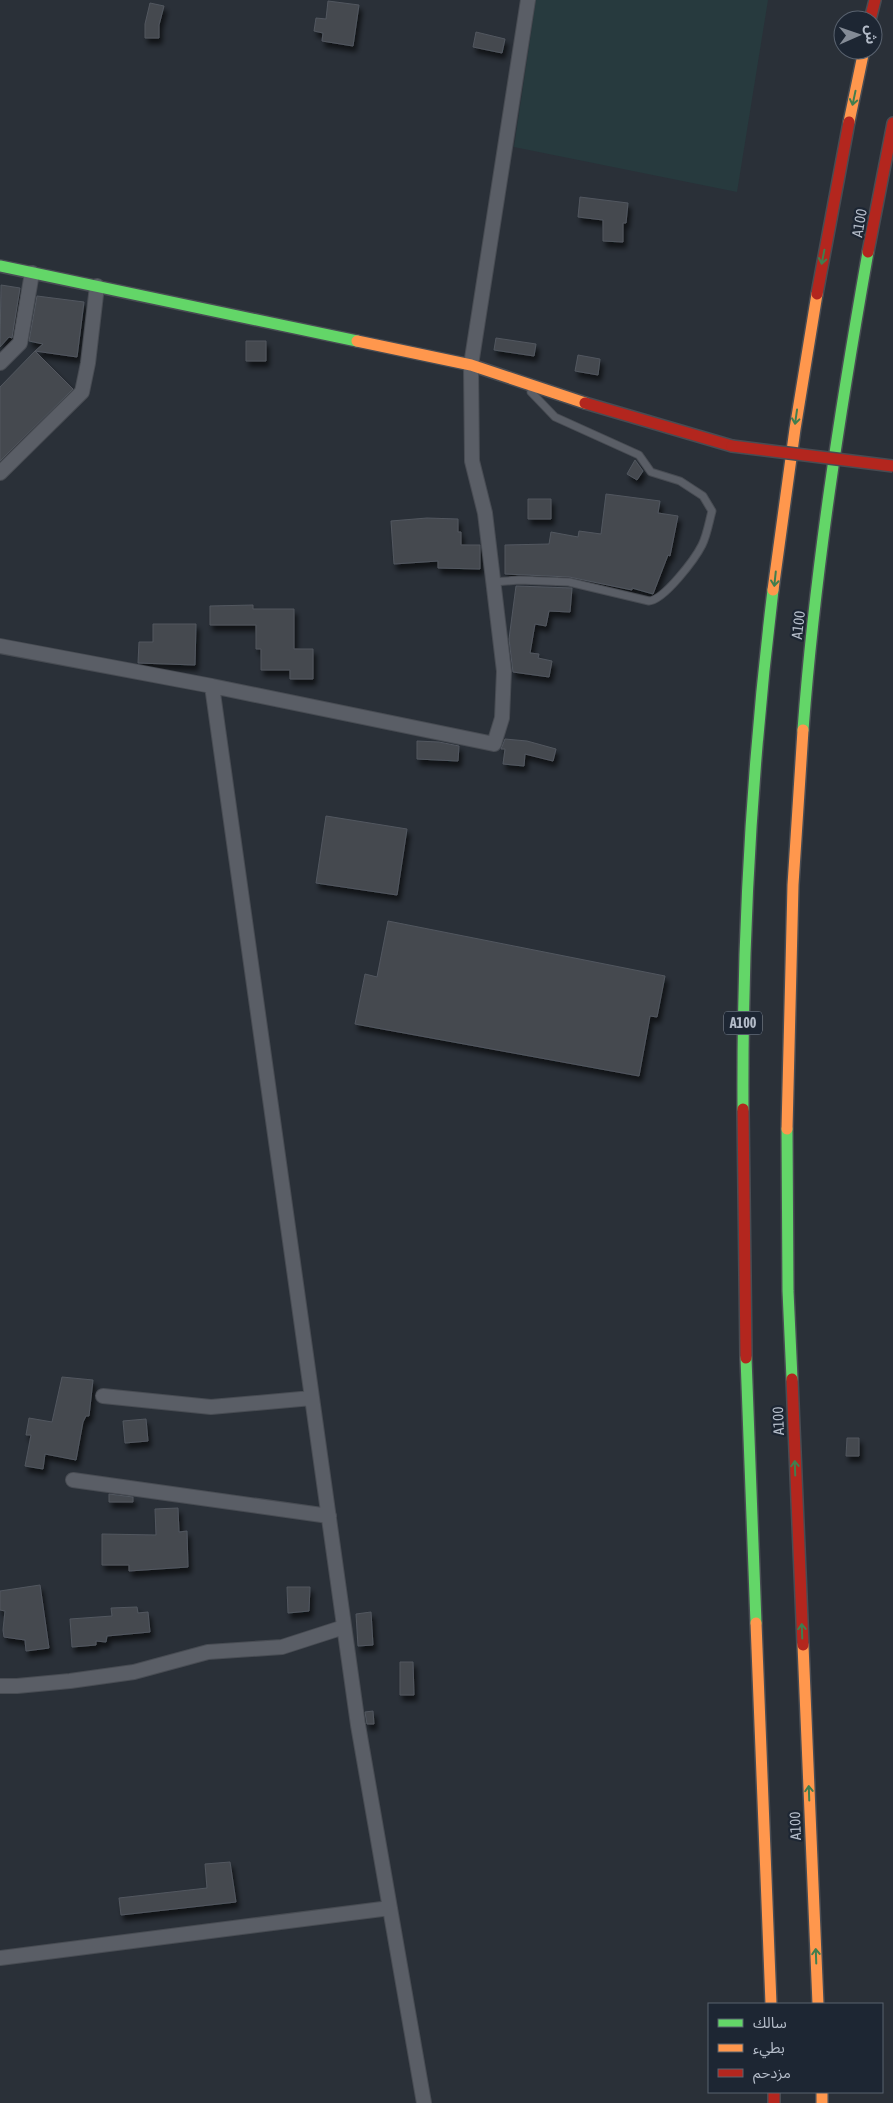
<svg xmlns="http://www.w3.org/2000/svg" width="893" height="2103" font-family="'Asap Condensed','Noto Sans Arabic',sans-serif">
	<style>
		.green { fill: #273a3e }
		.building { fill: #444950; stroke: #52575f; filter: url(#shadow) }
		.lines { fill: none; stroke-linecap: round; stroke-linejoin: round }
		.lane-casing { stroke: #484c53; stroke-width: 9 }
		.street-casing { stroke: #484c53; stroke-width: 16 }
		.fast-casing { stroke: #484c53; stroke-width: 14 }
		.slow-casing { stroke: #484c53; stroke-width: 14 }
		.jam-casing { stroke: #484c53; stroke-width: 14 }
		.lane { stroke: #5a5e66; stroke-width: 7 }
		.street { stroke: #5a5e66; stroke-width: 14 }
		.fast { stroke: #63d668; stroke-width: 11 }
		.slow { stroke: #ff974d; stroke-width: 11 }
		.jam { stroke: #b3261e; stroke-width: 11 }
		.jam-bridge-casing { stroke: #484c53; stroke-width: 14; stroke-linecap: butt }
		.jam-bridge { stroke: #b3261e; stroke-width: 11 }
		.oneway { stroke: #407e4e }
		.labels { text-anchor: middle; dominant-baseline: central; stroke-width: 4.5; stroke-linejoin: round; paint-order: stroke }
		.shield { fill: #1d2633; stroke: #878f9c; stroke-width: 1 }
		.shield-label { font-size: 14px; font-weight: bold; fill: #b4bcc9 }
		.street-label { font-size: 15px; fill: #b4bcc9; stroke: #1d2633 }
	</style>
	<defs>
		<filter id="shadow"><feDropShadow dx="3" dy="5.5" stdDeviation="2.5" flood-color="#0009"/></filter>
	</defs>
	<rect width="100%" height="100%" fill="#2a3038"/>
	<path class="green" d="M 536,0 L 768,0 L 737,192 L 514,147 Z"/>
	<path class="building" d="M 328,1 L 359,5 L 353,46 L 322,41 L 323,33 L 314,31 L 316,18 L 326,19 Z
		M 150,3 L 164,6 L 159,25 L 159,38 L 145,38 L 145,24 Z
		M 476,32 L 505,39 L 502,53 L 473,47 Z
		M 580,197 L 628,203 L 626,223 L 623,223 L 623,242 L 603,241 L 603,220 L 578,217 Z
		M 1,285 L 20,288 L 12,338 L 9,337 L 0,347 Z
		M 37,296 L 84,302 L 77,357 L 35,351 L 43,344 L 29,341 Z
		M 496,338 L 536,344 L 534,356 L 494,350 Z
		M 246,341 L 266,341 L 266,361 L 246,361 Z
		M 35,351 L 73,389 L 0,461 L 0,387 Z
		M 578,355 L 600,359 L 598,375 L 575,371 Z
		M 635,460 L 643,471 L 637,480 L 627,474 Z
		M 606,494 L 660,501 L 658,513 L 678,516 L 670,556 L 668,555 L 653,594 L 632,588 L 632,590 L 569,577 L 505,574 L 505,545 L 549,544 L 551,532 L 578,537 L 579,531 L 601,534 Z
		M 528,499 L 551,499 L 551,519 L 528,519 Z
		M 427,518 L 458,519 L 458,532 L 461,532 L 461,545 L 480,545 L 480,569 L 438,568 L 438,561 L 394,564 L 391,521 Z
		M 516,586 L 572,588 L 570,612 L 549,611 L 546,626 L 535,624 L 530,653 L 539,654 L 538,658 L 552,661 L 549,677 L 513,672 L 509,639 Z
		M 253,605 L 253,609 L 294,609 L 294,649 L 313,649 L 313,679 L 290,679 L 290,670 L 261,670 L 261,649 L 256,649 L 256,625 L 210,625 L 210,606 Z
		M 153,624 L 196,624 L 195,665 L 138,663 L 139,642 L 153,642 Z
		M 505,739 L 527,741 L 556,749 L 553,761 L 525,754 L 524,766 L 503,764 L 505,749 L 501,749 Z
		M 417,741 L 439,742 L 459,746 L 458,761 L 417,759 Z
		M 326,816 L 407,829 L 397,895 L 316,883 Z
		M 388,921 L 665,976 L 657,1017 L 650,1016 L 639,1076 L 355,1024 L 365,974 L 377,977 Z
		M 62,1377 L 93,1380 L 89,1416 L 86,1416 L 83,1422 L 76,1460 L 45,1454 L 43,1469 L 25,1466 L 31,1435 L 26,1435 L 29,1418 L 52,1422 Z
		M 146,1419 L 148,1441 L 125,1443 L 123,1421 Z
		M 847,1438 L 859,1438 L 859,1456 L 846,1456 Z
		M 109,1494 L 133,1497 L 133,1502 L 109,1502 Z
		M 178,1508 L 179,1532 L 187,1531 L 188,1567 L 129,1571 L 129,1565 L 102,1565 L 102,1534 L 156,1535 L 155,1509 Z
		M 40,1585 L 49,1648 L 26,1651 L 25,1640 L 4,1637 L 3,1630 L 5,1611 L 0,1610 L 0,1591 Z
		M 287,1587 L 310,1587 L 309,1611 L 288,1613 Z
		M 137,1607 L 138,1613 L 148,1612 L 150,1632 L 107,1636 L 106,1642 L 96,1641 L 96,1645 L 72,1647 L 70,1619 L 112,1616 L 111,1608 Z
		M 371,1612 L 373,1645 L 358,1646 L 356,1614 Z
		M 400,1662 L 413,1662 L 414,1695 L 400,1695 Z
		M 373,1711 L 374,1724 L 367,1724 L 365,1712 Z
		M 230,1862 L 236,1902 L 121,1915 L 119,1898 L 207,1888 L 205,1864 Z"/>
	<g class="lines">
		<g class="lane-casing">
			<path id="lane" d="M 494,582 L 519,580 L 569,582 L 649,601 C 664,600 695,559 702,545 C 707,535 709,522 712,511 L 703,496 L 680,481 L 651,472 L 639,455 L 555,417 L 531,392"/>
		</g>
		<g class="street-casing">
			<path id="street" d="M 0,363 L 20,343 L 32,273
				M 0,473 L 82,392 L 88,363 L 97,286
				M 0,646 L 212,686
				M 103,1396 L 211,1407 L 312,1398
				M 73,1480 L 329,1516
				M 0,1686 L 17,1686 L 70,1681 L 134,1672 L 208,1652 L 282,1647 L 344,1627
				M 0,1958 L 390,1908
				M 424,2103 L 358,1725 L 212,686 L 494,744 L 502,718 L 504,671 L 485,513 L 472,461 L 471,365 L 528,0"/>
		</g>
		<g class="fast-casing">
			<path id="fast" d="M 0,266 L 357,341
				M 803,730 C 815,570 840,411 868,252
				M 743,1109 C 742,936 752,762 773,590
				M 787,1129 L 788,1291 L 792,1379
				M 746,1358 L 756,1623"/>
		</g>
		<g class="slow-casing">
			<path id="slow" d="M 849,122 L 864,50
				M 357,341 L 471,365 L 585,403
				M 773,590 L 795,429 L 817,294
				M 787,1129 L 793,885 L 803,730
				M 756,1623 L 771,2004
				M 803,1645 L 818,2004
				M 822,2092 L 822,2103"/>
		</g>
		<g class="jam-casing">
			<path id="jam" d="M 870,20 L 875,0
				M 868,252 L 893,123
				M 817,294 L 849,122
				M 585,403 L 732,446
				M 743,1109 L 746,1358
				M 792,1379 L 803,1645
				M 774,2092 L 774,2103"/>
		</g>
		<use href="#lane" class="lane"/>
		<use href="#street" class="street"/>
		<use href="#fast" class="fast"/>
		<use href="#slow" class="slow"/>
		<use href="#jam" class="jam"/>
		<g class="jam-bridge-casing">
			<path id="jam-bridge" d="M 732,446 L 893,466"/>
		</g>
		<use href="#jam-bridge" class="jam-bridge"/>
	</g>
	<defs><path id="oneway-shaft" d="M-6 0H5M1.5-3L5.5 0L1.5 3" fill="none" stroke-width="1.6" stroke-linecap="round" stroke-linejoin="round" transform="scale(1.25)"/></defs>
	<g class="oneway">
		<use href="#oneway-shaft" transform="translate(854 98) rotate(102)"/>
		<use href="#oneway-shaft" transform="translate(823 257) rotate(101)"/>
		<use href="#oneway-shaft" transform="translate(796 417) rotate(98)"/>
		<use href="#oneway-shaft" transform="translate(775 579) rotate(96)"/>
		<use href="#oneway-shaft" transform="translate(795 1468) rotate(-92)"/>
		<use href="#oneway-shaft" transform="translate(802 1631) rotate(-92)"/>
		<use href="#oneway-shaft" transform="translate(809 1793) rotate(-92)"/>
		<use href="#oneway-shaft" transform="translate(816 1956) rotate(-92)"/>
	</g>
	<g class="labels">
		<rect class="shield" x="724" y="1011.5" width="38" height="23" rx="4"/>
		<g class="shield-label">
			<text x="743" y="1023">A100</text>
		</g>
		<g class="street-label">
			<text transform="translate(859 223) rotate(-80)">A100</text>
			<text transform="translate(798 625) rotate(-83)">A100</text>
			<text transform="translate(778 1421) rotate(-92)">A100</text>
			<text transform="translate(795 1826) rotate(-92)">A100</text>
		</g>
	</g>
	<rect x="708" y="2003" width="175" height="90" fill="#1d2633" stroke="#59626f"/>
	<rect x="718" y="2019" width="25" height="8" fill="#63d668" stroke="#59626f"/>
	<text x="753" y="2028" font-size="15" fill="#b4bcc9">سالك</text>
	<rect x="718" y="2044" width="25" height="8" fill="#ff974d" stroke="#59626f"/>
	<text x="753" y="2053" font-size="15" fill="#b4bcc9">بطيء</text>
	<rect x="718" y="2069" width="25" height="8" fill="#b3261e" stroke="#59626f"/>
	<text x="753" y="2078" font-size="15" fill="#b4bcc9">مزدحم</text>
	<g transform="translate(858 35) rotate(88)"><circle r="24" fill="#1d2633" stroke="#59626f"/>
	<path d="M0-4L9 19L0 12L-9 19Z" fill="#848b96"/>
	<text y="-8" font-size="14" font-weight="bold" text-anchor="middle" fill="#b4bcc9">ش</text>
	</g>
</svg>
